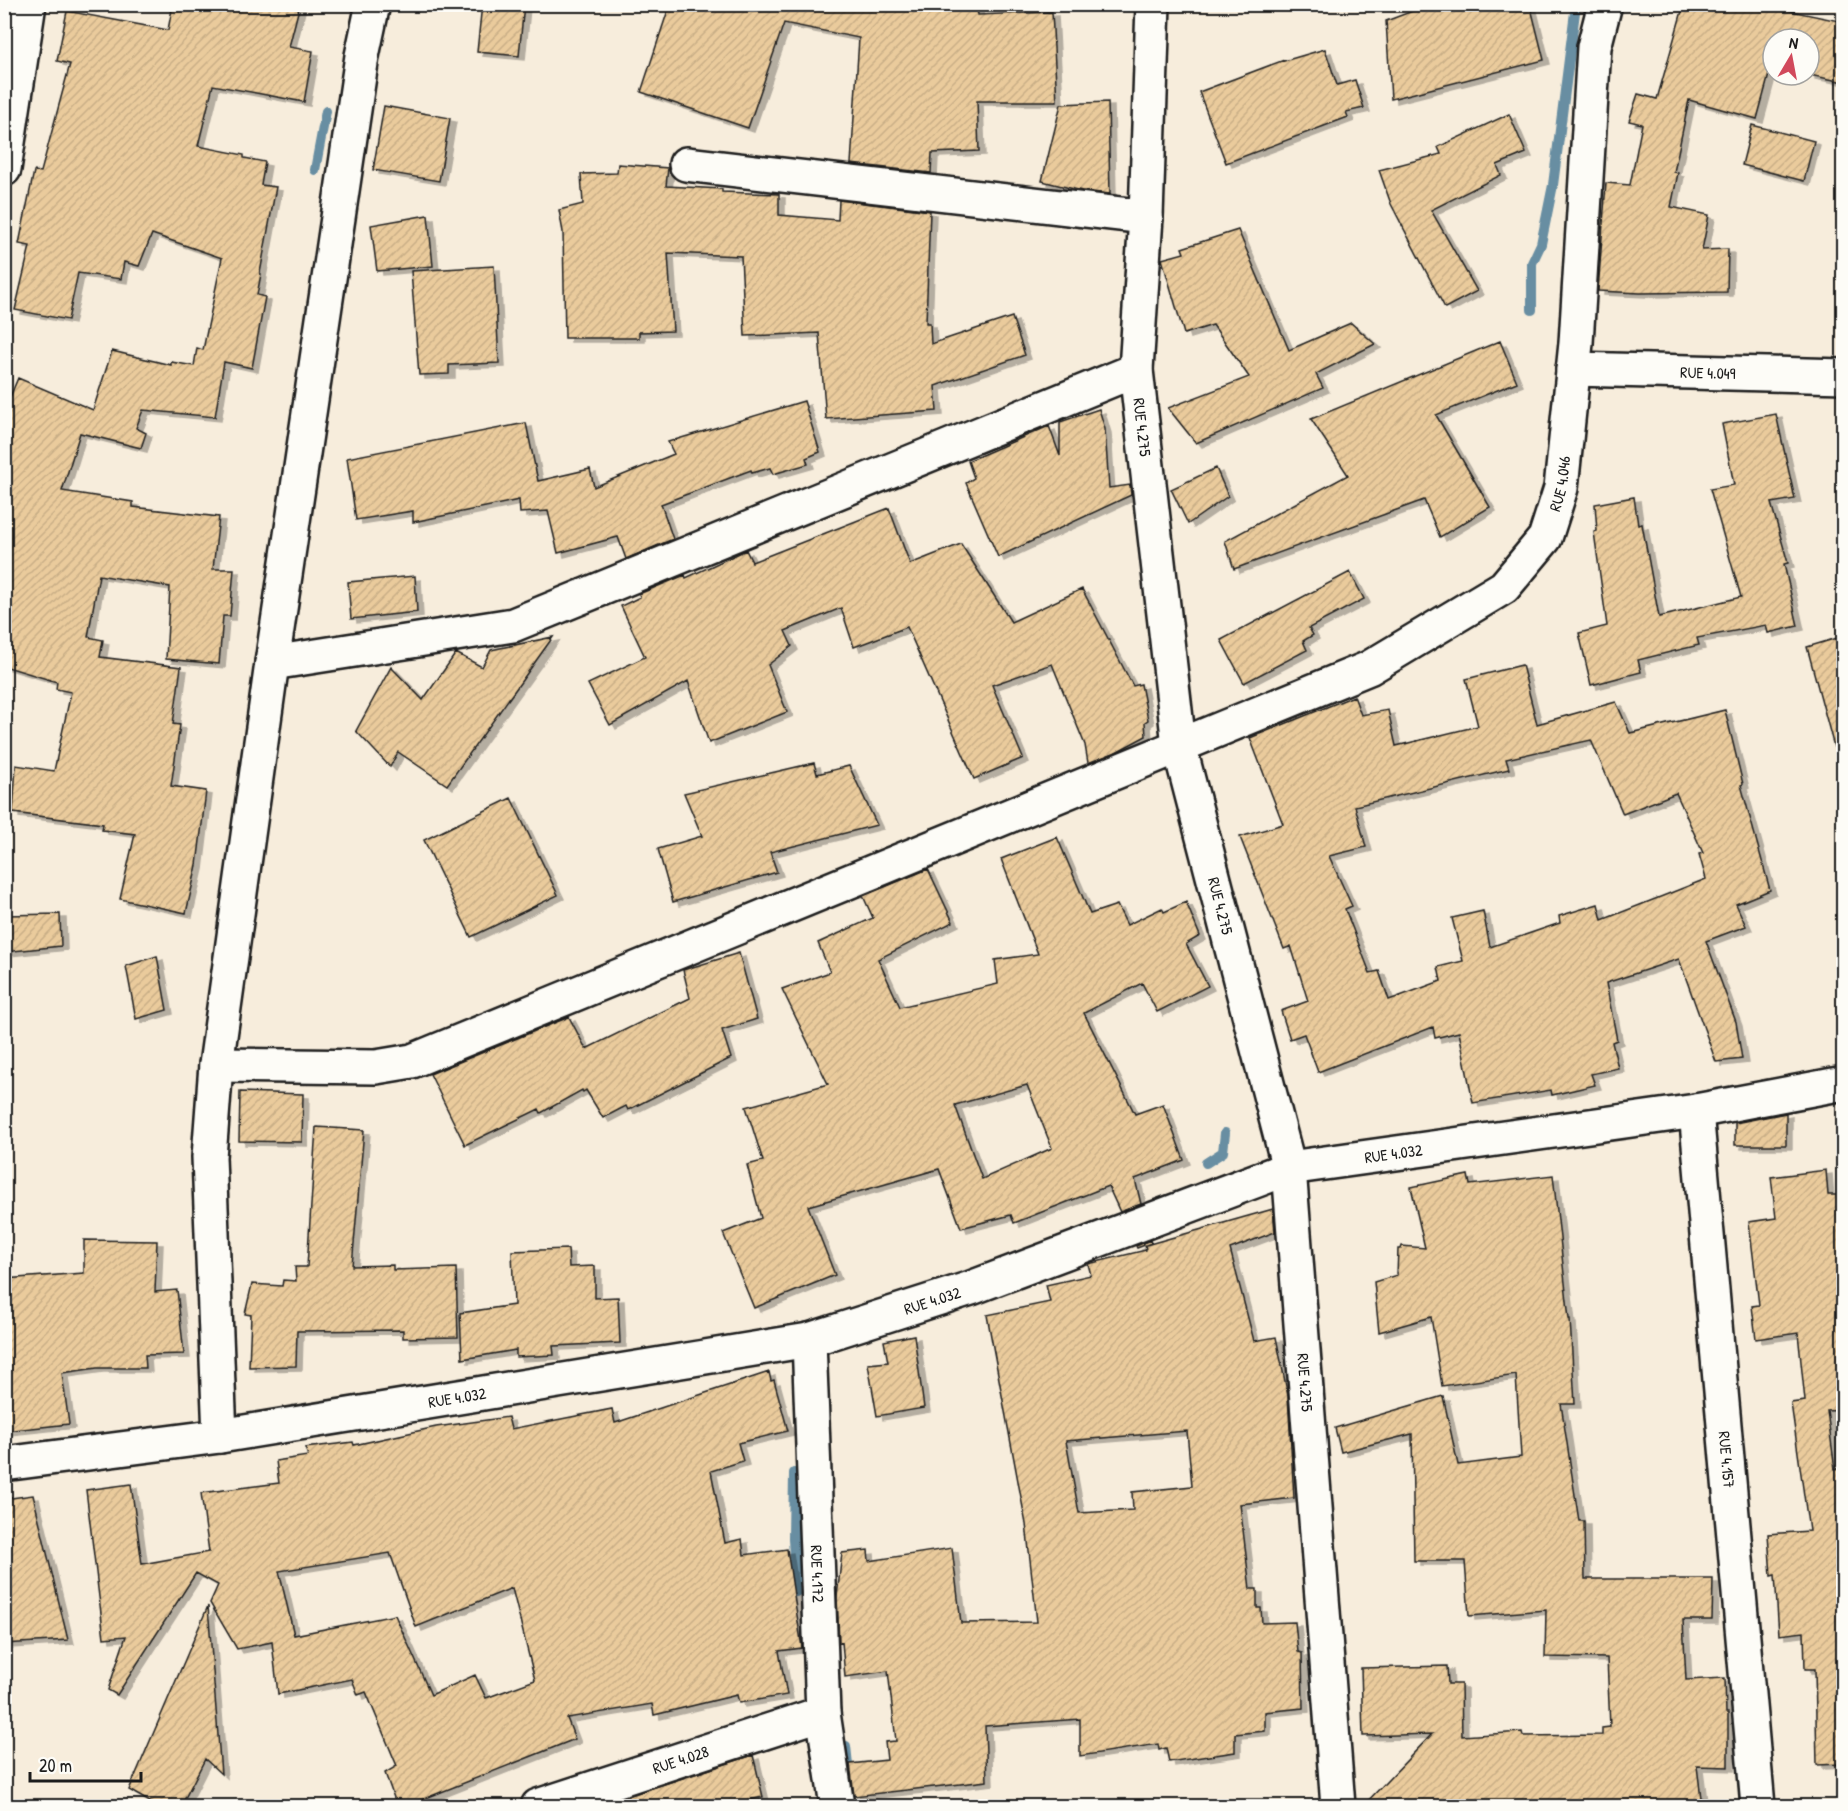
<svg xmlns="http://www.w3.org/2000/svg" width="1848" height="1811" font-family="'Patrick Hand',sans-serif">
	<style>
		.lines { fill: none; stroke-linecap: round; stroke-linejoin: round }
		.stream { stroke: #688ea2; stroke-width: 10 }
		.building { fill: url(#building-hatch); stroke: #1c1c1c; stroke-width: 1.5; fill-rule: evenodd; filter: url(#shadow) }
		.minor-casing { stroke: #1c1c1c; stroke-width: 38 }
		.minor { stroke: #fdfcf7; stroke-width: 33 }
		.labels { text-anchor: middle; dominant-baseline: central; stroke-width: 5; stroke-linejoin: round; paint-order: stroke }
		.street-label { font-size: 16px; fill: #1c1c1c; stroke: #fdfcf7 }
	</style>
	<defs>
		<pattern id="building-hatch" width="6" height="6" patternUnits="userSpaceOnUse" patternTransform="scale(1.5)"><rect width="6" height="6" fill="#eacb9c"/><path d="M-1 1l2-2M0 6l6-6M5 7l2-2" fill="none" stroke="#c8ae86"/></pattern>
		<filter id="shadow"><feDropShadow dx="6" dy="4" stdDeviation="0" flood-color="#0004"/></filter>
	</defs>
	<rect width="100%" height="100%" fill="#f7eddc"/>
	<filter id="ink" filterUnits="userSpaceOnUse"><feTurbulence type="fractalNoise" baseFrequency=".0167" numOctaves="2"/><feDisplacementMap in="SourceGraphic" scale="12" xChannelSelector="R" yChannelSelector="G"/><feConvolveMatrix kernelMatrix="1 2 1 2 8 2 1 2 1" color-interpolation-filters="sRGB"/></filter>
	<g filter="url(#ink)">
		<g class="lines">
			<path class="stream" d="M 315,170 L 326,111
				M 1532,310 L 1532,263 L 1541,244 L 1553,185 L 1576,4
				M 1206,1163 L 1223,1152 L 1225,1133
				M 794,1473 L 793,1538 L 796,1592
				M 846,1746 L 850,1784"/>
		</g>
		<path class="building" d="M 173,4 L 300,4 L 289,47 L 313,51 L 304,102 L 213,85 L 198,146 L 244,155 L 244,158 L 265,162 L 261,185 L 276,187 L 260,273 L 261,274 L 257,295 L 265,297 L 252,368 L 224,362 L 215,417 L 143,410 L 136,428 L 146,433 L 141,448 L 80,433 L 62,491 L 133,502 L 133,507 L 219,517 L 213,569 L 234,569 L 230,616 L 223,616 L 219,664 L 166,659 L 170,587 L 99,575 L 88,637 L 103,640 L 100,657 L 181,667 L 173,724 L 180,725 L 171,786 L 206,791 L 197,865 L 186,913 L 120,899 L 135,834 L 102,830 L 103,824 L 13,813 L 16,765 L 54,771 L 71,692 L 56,689 L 57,682 L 4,666 L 4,411 L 18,378 L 93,410 L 112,351 L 171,365 L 171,362 L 194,366 L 197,348 L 203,350 L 222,258 L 152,234 L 139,266 L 124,262 L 121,279 L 78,273 L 68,320 L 15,310 L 30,246 L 19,244 L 34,171 L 41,172 L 70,64 L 57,61 L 67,11 L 168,30 Z
			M 482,4 L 524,4 L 519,56 L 477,52 Z
			M 670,4 L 925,4 L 924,7 L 977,6 L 978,15 L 1052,12 L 1057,101 L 977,101 L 979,151 L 932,153 L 931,173 L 851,164 L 859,38 L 784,23 L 748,128 L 641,92 Z
			M 1431,4 L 1530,4 L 1544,60 L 1391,99 L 1386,21 Z
			M 1684,4 L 1787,4 L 1786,10 L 1844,22 L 1844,82 L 1809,75 L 1809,39 L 1773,39 L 1773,68 L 1771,67 L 1757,119 L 1689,100 L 1674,172 L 1678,173 L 1671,207 L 1709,215 L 1702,250 L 1728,249 L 1727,292 L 1640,293 L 1598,291 L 1606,183 L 1630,185 L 1642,124 L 1629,121 L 1638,94 L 1657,99 Z
			M 1325,49 L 1337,85 L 1355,80 L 1364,108 L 1346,112 L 1348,117 L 1226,163 L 1199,92 L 1284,60 L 1284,61 Z
			M 1108,102 L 1110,194 L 1082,191 L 1042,181 L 1061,104 Z
			M 384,106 L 450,118 L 439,181 L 373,170 Z
			M 1509,114 L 1526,153 L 1497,165 L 1501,175 L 1431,210 L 1477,291 L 1445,308 L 1391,204 L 1379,170 L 1441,154 L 1438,147 Z
			M 1752,125 L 1814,141 L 1804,181 L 1742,165 Z
			M 618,164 L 668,168 L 666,186 L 722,189 L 722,192 L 779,194 L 779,215 L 838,220 L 839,200 L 930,211 L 926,323 L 930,323 L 931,344 L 1012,317 L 1025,355 L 935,386 L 937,411 L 826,419 L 819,333 L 745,336 L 741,256 L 668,253 L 673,331 L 639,332 L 639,338 L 565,338 L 563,232 L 559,210 L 583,204 L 581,174 L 617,173 Z
			M 428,215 L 433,266 L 377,271 L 371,225 Z
			M 1238,230 L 1289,350 L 1351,323 L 1375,344 L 1316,374 L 1323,388 L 1196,443 L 1168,408 L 1249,377 L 1213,325 L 1184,334 L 1162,259 L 1184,253 L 1182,248 Z
			M 494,266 L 499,363 L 449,365 L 449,374 L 419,375 L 411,271 Z
			M 1500,341 L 1517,382 L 1436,415 L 1490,507 L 1440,537 L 1424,500 L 1234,569 L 1225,541 L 1348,475 L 1311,419 Z
			M 804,401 L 820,452 L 806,458 L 808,464 L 773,474 L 770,468 L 752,473 L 751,470 L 661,504 L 673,539 L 626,559 L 618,537 L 558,553 L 548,511 L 520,513 L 519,500 L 413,522 L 413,511 L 356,520 L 347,458 L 526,423 L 538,481 L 590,469 L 594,487 L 674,454 L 668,442 Z
			M 1099,409 L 1105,429 L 1109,488 L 1130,485 L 1131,495 L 998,557 L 966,483 L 974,478 L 968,461 L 1049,426 L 1060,456 L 1060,422 Z
			M 1776,414 L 1795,499 L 1771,503 L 1788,563 L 1784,564 L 1798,626 L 1768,633 L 1766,625 L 1697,638 L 1699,645 L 1638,660 L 1641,672 L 1591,685 L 1579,633 L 1607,626 L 1594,532 L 1597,531 L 1595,504 L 1634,497 L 1638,525 L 1642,524 L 1659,617 L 1741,597 L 1710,489 L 1734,485 L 1722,424 Z
			M 1216,468 L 1228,496 L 1188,524 L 1171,489 Z
			M 889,508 L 910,564 L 961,544 L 1011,622 L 1082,589 L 1133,686 L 1141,684 L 1148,720 L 1145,722 L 1146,736 L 1114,753 L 1088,763 L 1085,745 L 1052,664 L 992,685 L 1023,758 L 974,779 L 907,627 L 854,647 L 841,608 L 785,631 L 792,646 L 768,665 L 787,712 L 709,743 L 688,681 L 610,725 L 588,684 L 645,657 L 621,606 L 640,597 L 639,594 L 685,575 L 686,578 L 746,550 L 752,562 Z
			M 1350,572 L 1364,599 L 1309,628 L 1313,635 L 1303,641 L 1307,650 L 1244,683 L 1221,640 Z
			M 415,576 L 417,612 L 351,619 L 348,582 Z
			M 1844,636 L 1844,746 L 1834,747 L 1807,647 Z
			M 553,637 L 447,785 L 398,752 L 390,767 L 356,731 L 391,667 L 423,700 L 456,653 L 482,667 L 491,650 Z
			M 1522,665 L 1537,724 L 1616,702 L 1630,733 L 1725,710 L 1743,784 L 1741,785 L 1770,890 L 1736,904 L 1746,926 L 1706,941 L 1736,1022 L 1742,1059 L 1716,1062 L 1679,959 L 1606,983 L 1617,1040 L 1612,1042 L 1618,1068 L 1591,1074 L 1595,1085 L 1552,1095 L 1551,1090 L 1473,1103 L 1459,1032 L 1435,1038 L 1433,1027 L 1318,1072 L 1304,1034 L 1290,1039 L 1281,1011 L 1308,1001 L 1291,946 L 1284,949 L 1240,837 L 1283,824 L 1250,738 L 1354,696 L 1361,715 L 1388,710 L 1396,746 L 1478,726 L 1466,679 ZM 1591,740 L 1623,814 L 1676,793 L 1703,853 L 1699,854 L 1706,879 L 1602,920 L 1598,904 L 1559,916 L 1560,923 L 1490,947 L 1483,911 L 1452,918 L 1463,961 L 1438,967 L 1441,981 L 1389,1000 L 1379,971 L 1370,973 L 1345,909 L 1352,906 L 1329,856 L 1366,847 L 1355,806 L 1509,769 L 1506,759 Z
			M 814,763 L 817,774 L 849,766 L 877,825 L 770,852 L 777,872 L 673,902 L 658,849 L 702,836 L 684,793 Z
			M 511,798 L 558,895 L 471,937 L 424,840 Z
			M 1057,837 L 1090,914 L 1117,905 L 1127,925 L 1162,908 L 1164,912 L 1186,902 L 1200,936 L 1186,944 L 1208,986 L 1157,1012 L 1142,983 L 1084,1013 L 1135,1114 L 1163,1104 L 1184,1160 L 1135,1179 L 1141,1204 L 1120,1212 L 1108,1186 L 1014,1223 L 1011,1215 L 961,1228 L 939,1169 L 808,1206 L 835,1275 L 754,1308 L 723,1233 L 761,1218 L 747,1165 L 763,1161 L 746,1107 L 828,1084 L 782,989 L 830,972 L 818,943 L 873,918 L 863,896 L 928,869 L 953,922 L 878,959 L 900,1007 L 998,984 L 995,960 L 1038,954 L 1001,859 ZM 1027,1085 L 1052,1148 L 982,1179 L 955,1105 Z
			M 60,914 L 61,946 L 4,952 L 4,915 Z
			M 739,953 L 757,1019 L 722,1030 L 731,1058 L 628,1110 L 626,1106 L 603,1118 L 586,1090 L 583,1092 L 582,1090 L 541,1113 L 539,1109 L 465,1145 L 430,1074 L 569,1017 L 586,1049 L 690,998 L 683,970 Z
			M 157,956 L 167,1010 L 136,1019 L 126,966 Z
			M 240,1092 L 303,1094 L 302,1142 L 239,1141 Z
			M 1786,1113 L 1786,1145 L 1735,1145 L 1735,1123 Z
			M 316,1127 L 364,1130 L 352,1266 L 393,1265 L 393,1270 L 456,1268 L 458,1337 L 403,1338 L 403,1330 L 297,1331 L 296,1366 L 249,1367 L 251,1315 L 245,1314 L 252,1284 L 282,1286 L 283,1280 L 296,1281 L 295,1267 L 307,1267 Z
			M 1826,1170 L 1828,1195 L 1844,1195 L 1844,1410 L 1827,1411 L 1835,1469 L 1844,1468 L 1844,1764 L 1817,1765 L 1815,1669 L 1805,1669 L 1804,1632 L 1779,1635 L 1775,1575 L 1771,1576 L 1768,1534 L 1809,1531 L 1791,1403 L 1805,1401 L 1798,1333 L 1756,1339 L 1752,1306 L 1759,1305 L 1749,1222 L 1776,1218 L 1771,1177 Z
			M 1468,1175 L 1470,1185 L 1553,1175 L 1569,1319 L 1570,1319 L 1575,1404 L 1561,1404 L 1579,1521 L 1584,1521 L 1585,1579 L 1713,1579 L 1712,1620 L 1683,1620 L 1686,1680 L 1725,1678 L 1726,1713 L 1728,1713 L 1728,1767 L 1697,1766 L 1702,1806 L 1363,1806 L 1432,1734 L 1363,1736 L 1361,1668 L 1447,1666 L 1448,1684 L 1461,1684 L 1462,1736 L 1522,1732 L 1523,1736 L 1602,1735 L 1602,1728 L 1610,1727 L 1607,1658 L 1545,1657 L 1546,1610 L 1469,1616 L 1465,1561 L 1414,1561 L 1412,1434 L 1341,1452 L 1335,1428 L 1443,1396 L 1458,1465 L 1521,1457 L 1516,1375 L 1442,1386 L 1431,1317 L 1379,1332 L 1374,1282 L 1397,1275 L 1398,1249 L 1401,1249 L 1402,1246 L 1425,1248 L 1411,1187 Z
			M 1273,1209 L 1275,1232 L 1230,1249 L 1254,1341 L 1276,1337 L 1288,1396 L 1294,1498 L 1240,1504 L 1250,1589 L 1257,1589 L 1257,1608 L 1261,1608 L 1262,1623 L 1295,1622 L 1298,1652 L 1302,1653 L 1303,1708 L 1265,1712 L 1265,1731 L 1235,1734 L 1235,1752 L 1169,1762 L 1166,1748 L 1159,1750 L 1158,1744 L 1080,1756 L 1080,1719 L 985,1726 L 987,1781 L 854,1796 L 850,1764 L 887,1760 L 885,1742 L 896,1741 L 888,1671 L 845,1677 L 842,1642 L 839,1643 L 837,1597 L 842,1553 L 868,1550 L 869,1561 L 952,1548 L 961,1623 L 1037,1622 L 1026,1524 L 987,1315 L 1050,1302 L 1046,1285 L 1091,1275 L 1088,1264 L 1146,1250 L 1145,1245 L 1137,1248 L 1136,1246 L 1150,1240 L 1151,1243 L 1146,1245 ZM 1187,1431 L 1192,1486 L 1132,1492 L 1133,1510 L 1079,1513 L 1066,1441 Z
			M 84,1240 L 157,1241 L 155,1292 L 177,1290 L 184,1354 L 145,1355 L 146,1368 L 97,1368 L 62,1373 L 69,1424 L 4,1431 L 4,1279 L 84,1273 Z
			M 568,1249 L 569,1267 L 595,1266 L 595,1298 L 618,1297 L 620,1343 L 553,1346 L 554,1355 L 516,1357 L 516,1350 L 462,1359 L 460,1313 L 514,1305 L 512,1251 Z
			M 914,1335 L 924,1408 L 877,1416 L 868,1364 L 888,1362 L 884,1341 Z
			M 769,1372 L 771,1381 L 774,1380 L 788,1431 L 738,1443 L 743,1461 L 711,1471 L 725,1543 L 742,1539 L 744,1555 L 787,1549 L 802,1648 L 779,1651 L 787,1695 L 739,1703 L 737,1695 L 654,1715 L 652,1704 L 567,1718 L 575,1739 L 406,1806 L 397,1806 L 385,1773 L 397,1766 L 366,1692 L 358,1695 L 352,1679 L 278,1694 L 272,1642 L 237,1649 L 210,1603 L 218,1585 L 196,1573 L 117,1695 L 108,1690 L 126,1636 L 104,1638 L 86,1490 L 131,1484 L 142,1564 L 209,1552 L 201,1493 L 279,1483 L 276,1461 L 308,1456 L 305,1448 L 353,1442 L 354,1445 L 436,1427 L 508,1417 L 511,1429 L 612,1409 L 615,1423 ZM 390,1553 L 416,1627 L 512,1588 L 535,1680 L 486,1698 L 475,1675 L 431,1695 L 395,1615 L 294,1635 L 279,1571 Z
			M 33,1495 L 68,1640 L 4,1644 L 4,1499 Z
			M 208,1606 L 221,1774 L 205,1759 L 181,1806 L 157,1806 L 129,1790 Z
			M 753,1755 L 763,1797 L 722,1806 L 597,1806 Z"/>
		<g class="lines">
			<g class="minor-casing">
				<g id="minor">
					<path id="s1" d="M 1153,4 L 1146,217 L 1136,370 L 1179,745 L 1289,1168 L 1338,1806"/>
					<path d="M 686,164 L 1146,217"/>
					<path d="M 4,169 L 29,4"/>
					<path id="s2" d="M 1573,369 L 1844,376"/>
					<path d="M 272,663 L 513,625 L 1136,370"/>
					<path id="s3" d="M 216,1065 L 376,1067 L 412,1061 L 1369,668 L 1504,587 L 1545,538 L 1561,488 L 1576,343 L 1594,47 L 1605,4"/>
					<path id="s4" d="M 1696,1111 L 1758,1806"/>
					<path id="s5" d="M 809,1340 L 823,1713 L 837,1806"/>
					<path d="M 220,1436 L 209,1157 L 216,1065 L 272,663 L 362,56 L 373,4"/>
					<path id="s6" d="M 4,1464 L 220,1436 L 809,1340 L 971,1288 L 1289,1168 L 1696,1111 L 1844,1083"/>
					<path id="s7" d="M 538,1806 L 823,1713"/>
				</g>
			</g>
			<use href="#minor" class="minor"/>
		</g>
	</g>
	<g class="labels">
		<g class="street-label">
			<text stroke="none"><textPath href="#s2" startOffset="135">RUE 4.049</textPath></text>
			<text stroke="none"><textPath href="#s1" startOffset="424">RUE 4.275</textPath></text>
			<text stroke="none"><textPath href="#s3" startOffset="1509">RUE 4.046</textPath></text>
			<text stroke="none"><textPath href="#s1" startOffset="910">RUE 4.275</textPath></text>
			<text stroke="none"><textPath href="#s6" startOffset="1430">RUE 4.032</textPath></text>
			<text stroke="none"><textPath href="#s6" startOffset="944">RUE 4.032</textPath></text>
			<text stroke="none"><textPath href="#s1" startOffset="1396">RUE 4.275</textPath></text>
			<text stroke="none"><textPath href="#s6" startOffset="458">RUE 4.032</textPath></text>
			<text stroke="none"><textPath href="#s4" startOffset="350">RUE 4.157</textPath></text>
			<text stroke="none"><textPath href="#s5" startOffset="234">RUE 4.172</textPath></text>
			<text stroke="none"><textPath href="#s7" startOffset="150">RUE 4.028</textPath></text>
		</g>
	</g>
	<rect width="1848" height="1811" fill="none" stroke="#fdfcf7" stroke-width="24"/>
	<rect x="12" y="12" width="1824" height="1787" fill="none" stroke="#1c1c1c" stroke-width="2" filter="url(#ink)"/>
	<g transform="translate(1791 57) rotate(10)"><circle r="28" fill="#fdfcf7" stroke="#a3a29f" stroke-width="1.5"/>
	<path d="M0-4.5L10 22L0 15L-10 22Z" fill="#d1495b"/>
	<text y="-9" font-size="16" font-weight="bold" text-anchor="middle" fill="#1c1c1c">N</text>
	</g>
	<path d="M30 1772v9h111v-9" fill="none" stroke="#1c1c1c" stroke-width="3"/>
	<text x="39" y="1772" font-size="18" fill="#1c1c1c" stroke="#fdfcf7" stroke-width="4.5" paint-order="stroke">20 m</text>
</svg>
